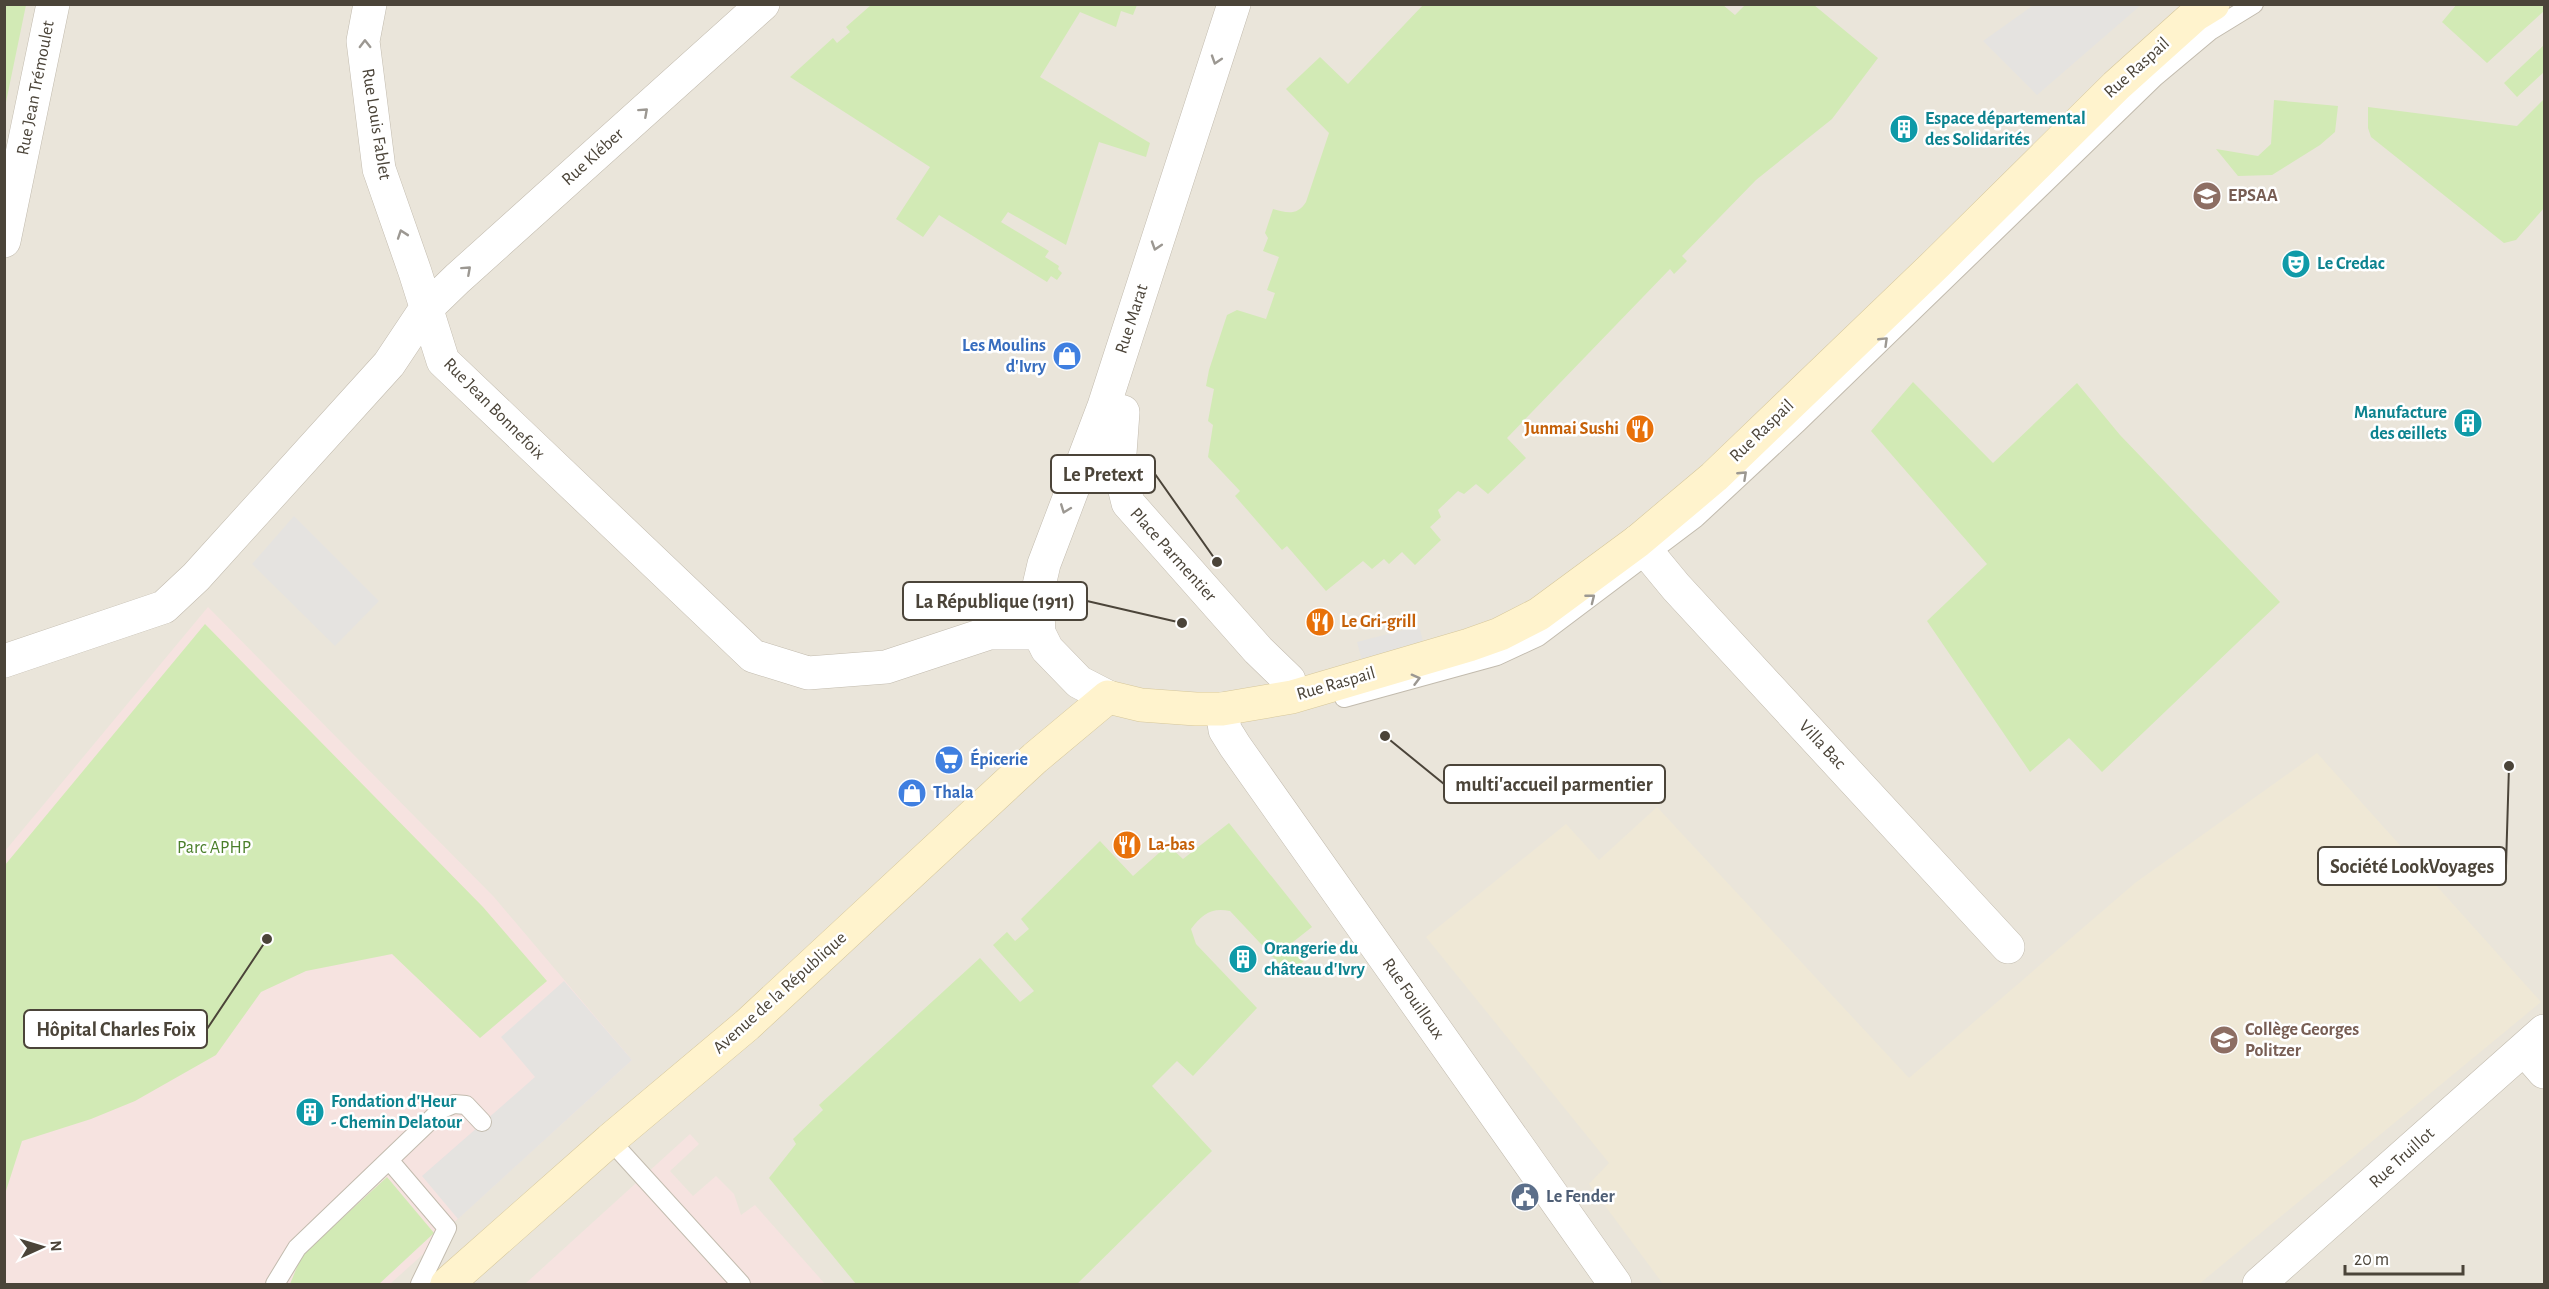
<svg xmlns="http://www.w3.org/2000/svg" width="2549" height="1289" font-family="'Alegreya Sans',sans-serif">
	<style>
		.residential { fill: #eae5da }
		.education { fill: #efe8d6 }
		.medical { fill: #f6e3e0 }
		.green { fill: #d2eab5 }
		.parking { fill: #e5e3e0 }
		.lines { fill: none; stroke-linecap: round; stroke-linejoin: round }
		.lane-casing { stroke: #c2bbae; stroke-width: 20 }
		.street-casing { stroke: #c2bbae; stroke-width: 34 }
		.secondary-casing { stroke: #d6c79b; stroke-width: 34 }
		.lane { stroke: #fff; stroke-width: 18 }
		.street { stroke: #fff; stroke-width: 33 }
		.secondary { stroke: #fff3cd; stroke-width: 33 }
		.oneway { stroke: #9c9892 }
		.labels { text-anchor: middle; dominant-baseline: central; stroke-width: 5; stroke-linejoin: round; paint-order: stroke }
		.street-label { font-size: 18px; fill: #4b4439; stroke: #fff }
		.culture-label { font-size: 18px; font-weight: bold; fill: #0d838f; stroke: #fff; text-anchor: start }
		.education-label { font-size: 18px; font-weight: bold; fill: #785e54; stroke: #fff; text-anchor: start }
		.shop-label { font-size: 18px; font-weight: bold; fill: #366cbe; stroke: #fff; text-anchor: start }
		.food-label { font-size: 18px; font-weight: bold; fill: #c56008; stroke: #fff; text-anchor: start }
		.park-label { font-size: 18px; fill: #4a7f2a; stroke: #fff }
		.service-label { font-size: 18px; font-weight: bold; fill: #4e5e75; stroke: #fff; text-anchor: start }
		.leader { fill: none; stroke: #4b4439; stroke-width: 2 }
		.callout-dot { fill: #4b4439; stroke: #fff; stroke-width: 2 }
		.callout { fill: #fff; stroke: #4b4439; stroke-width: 2 }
		.callout-label { font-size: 20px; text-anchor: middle; font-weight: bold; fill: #4b4439 }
	</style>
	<rect width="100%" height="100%" fill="#f6f3ec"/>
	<path class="residential" d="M 5,5 L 2544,5 L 2544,1284 L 5,1284 Z"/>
	<path class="education" d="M 2317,753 L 2541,1002 L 2199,1284 L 1663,1284 L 1589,1184 L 1609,1163 L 1426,937 L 1566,824 L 1599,860 L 1657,807 L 1909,1078 L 2135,883 Z"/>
	<path class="medical" d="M 208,607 L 494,897 L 632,1060 L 439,1236 L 441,1238 L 390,1284 L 379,1284 L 434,1233 L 302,1255 L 290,1284 L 5,1284 L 5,851 Z
		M 690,1134 L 699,1144 L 670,1171 L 693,1196 L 716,1176 L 734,1194 L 741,1215 L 755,1205 L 825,1284 L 525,1284 Z"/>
	<path class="green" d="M 5,4 L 26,5 L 5,107 L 4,5 Z
		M 2457,4 L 2544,5 L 2544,11 L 2487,63 L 2442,22 Z
		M 871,5 L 1137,5 L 1133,15 L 1121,11 L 1116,27 L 1080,12 L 1040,77 L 1150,143 L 1146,157 L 1099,142 L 1066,245 L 1008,212 L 1001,222 L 1049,251 L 1045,257 L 1059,266 L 1058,269 L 1062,273 L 1057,280 L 1051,276 L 1047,282 L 939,215 L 923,237 L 896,219 L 930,167 L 790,77 L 833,38 L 837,43 L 850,32 L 846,27 Z
		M 1723,5 L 1735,15 L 1745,5 L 1814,5 L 1878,58 L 1832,119 L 1756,180 L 1682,256 L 1687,261 L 1674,274 L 1670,269 L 1507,438 L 1526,458 L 1488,494 L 1476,484 L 1464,494 L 1458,491 L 1438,510 L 1441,517 L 1430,527 L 1441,540 L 1415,565 L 1402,552 L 1389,564 L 1384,559 L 1372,569 L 1363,561 L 1326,591 L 1287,546 L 1282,550 L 1235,496 L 1240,491 L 1208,457 L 1213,425 L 1208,421 L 1214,389 L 1206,386 L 1209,370 L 1227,315 L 1237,310 L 1266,319 L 1275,293 L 1267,290 L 1279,257 L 1263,251 L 1268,238 L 1265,233 L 1273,209 C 1287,213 1297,216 1306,202 L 1329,133 L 1286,89 L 1320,57 L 1348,84 L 1423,5 Z
		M 2544,45 L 2544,72 L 2517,97 L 2504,83 Z
		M 2544,99 L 2544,208 L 2516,240 L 2504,243 L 2371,137 L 2368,128 L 2368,107 L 2517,126 Z
		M 2274,100 L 2338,106 L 2335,132 L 2320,145 L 2272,175 L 2238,176 L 2216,149 L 2258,156 L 2271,144 Z
		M 1913,382 L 1993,463 L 2077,383 L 2120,435 L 2280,602 L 2102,772 L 2069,738 L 2030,772 L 1927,621 L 1987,564 L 1871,431 Z
		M 205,624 L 483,907 L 547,981 L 480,1038 L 392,954 L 306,971 L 261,992 L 216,1055 L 135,1101 L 91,1119 L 22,1141 L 5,1194 L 5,865 Z
		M 1229,823 L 1312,927 L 1293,942 L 1306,959 L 1289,974 L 1230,911 C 1212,907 1202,914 1191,929 L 1196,944 L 1257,1008 L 1193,1076 L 1177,1061 L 1152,1086 L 1212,1151 L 1077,1284 L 856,1284 L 769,1178 L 796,1144 L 793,1139 L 823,1110 L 819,1105 L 980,958 L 1020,1002 L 1034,991 L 993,945 L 1007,932 L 1015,941 L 1029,929 L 1021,919 L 1100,841 L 1133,876 L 1168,845 L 1183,859 Z
		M 387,1177 L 434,1233 L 379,1284 L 290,1284 L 302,1255 Z"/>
	<path class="parking" d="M 2035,4 L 2141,4 L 2141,5 L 2037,95 L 1983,41 Z
		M 294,516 L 379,601 L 335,646 L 252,564 Z
		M 1419,626 L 1424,645 L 1362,661 L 1357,642 Z
		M 564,981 L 632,1060 L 458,1219 L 422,1176 L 535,1077 L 501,1037 Z"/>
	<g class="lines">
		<g class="lane-casing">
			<path id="lane" d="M 1344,698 L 1497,656 L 1538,637 L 1696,518 L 1798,423 L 2155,77 L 2210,31 L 2254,4
				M 610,1140 L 741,1284
				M 389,1160 L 447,1228 L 420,1284
				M 275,1284 L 297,1248 L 442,1109 L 454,1104 L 466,1105 L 482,1122"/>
		</g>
		<g class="street-casing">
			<path id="street" d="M 370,4 L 363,41 L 379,169 L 415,272 L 443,361 L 753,656 L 808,673 L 886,667 L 989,633 L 1039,633
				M 4,241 L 53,4
				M 1114,409 L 1123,412 L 1119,467 L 1128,503 L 1258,650 L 1289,680
				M 1638,541 L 1676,587 L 2008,947
				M 4,661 L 164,607 L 196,577 L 389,364 L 425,310 L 457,279 L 763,4
				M 1108,697 L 1079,682 L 1047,649 L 1039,633 L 1037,594 L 1044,564 L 1104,406 L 1234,4
				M 1222,709 L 1225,730 L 1235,746 L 1615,1284
				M 2524,1049 L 2544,1072
				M 2259,1284 L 2544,1031"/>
		</g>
		<g class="secondary-casing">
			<path id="secondary" d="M 447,1284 L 610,1140 L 747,1025 L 1035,758 L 1108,697 L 1141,705 L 1196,709 L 1222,709 L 1292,697 L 1469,645 L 1500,634 L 1539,614 L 1638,541 L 1714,477 L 1936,264 L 2116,86 L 2195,15 L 2213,4"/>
		</g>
		<use href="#lane" class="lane"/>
		<use href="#street" class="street"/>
		<use href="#secondary" class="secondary"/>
	</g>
	<defs><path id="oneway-chevron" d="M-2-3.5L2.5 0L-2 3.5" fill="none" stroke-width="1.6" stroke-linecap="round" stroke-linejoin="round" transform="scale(1.5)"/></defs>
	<g class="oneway">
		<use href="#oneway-chevron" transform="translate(365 44) rotate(-91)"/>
		<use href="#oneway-chevron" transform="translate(1216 60) rotate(108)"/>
		<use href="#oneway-chevron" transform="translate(644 112) rotate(-42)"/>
		<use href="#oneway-chevron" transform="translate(402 234) rotate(-109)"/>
		<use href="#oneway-chevron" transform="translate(1156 246) rotate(108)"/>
		<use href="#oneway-chevron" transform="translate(467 270) rotate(-42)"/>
		<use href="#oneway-chevron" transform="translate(1884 341) rotate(-44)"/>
		<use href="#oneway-chevron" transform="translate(1743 475) rotate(-43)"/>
		<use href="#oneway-chevron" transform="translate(1065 509) rotate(111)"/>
		<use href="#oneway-chevron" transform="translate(1591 598) rotate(-38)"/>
		<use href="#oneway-chevron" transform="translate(1416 679) rotate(-15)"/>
	</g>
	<defs>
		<g id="building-disc" transform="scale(1.5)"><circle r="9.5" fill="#0f9aa8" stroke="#fff"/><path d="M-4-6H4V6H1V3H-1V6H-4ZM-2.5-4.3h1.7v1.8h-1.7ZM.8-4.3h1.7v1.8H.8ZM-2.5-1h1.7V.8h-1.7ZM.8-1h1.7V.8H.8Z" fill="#fff"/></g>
		<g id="university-disc" transform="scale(1.5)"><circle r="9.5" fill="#8d6e63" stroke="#fff"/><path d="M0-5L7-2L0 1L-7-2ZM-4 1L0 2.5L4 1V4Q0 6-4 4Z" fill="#fff"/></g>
		<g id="theatre-disc" transform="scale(1.5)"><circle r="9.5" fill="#0f9aa8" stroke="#fff"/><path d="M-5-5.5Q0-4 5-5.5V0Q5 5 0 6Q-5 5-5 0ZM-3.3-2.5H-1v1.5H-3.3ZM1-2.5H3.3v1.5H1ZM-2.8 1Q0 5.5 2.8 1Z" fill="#fff"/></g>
		<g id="shop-disc" transform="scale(1.5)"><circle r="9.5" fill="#3f7fe0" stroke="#fff"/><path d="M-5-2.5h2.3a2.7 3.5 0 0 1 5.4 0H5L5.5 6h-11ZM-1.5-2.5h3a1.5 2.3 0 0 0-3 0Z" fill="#fff"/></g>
		<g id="restaurant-disc" transform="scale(1.5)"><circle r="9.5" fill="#e8710a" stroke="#fff"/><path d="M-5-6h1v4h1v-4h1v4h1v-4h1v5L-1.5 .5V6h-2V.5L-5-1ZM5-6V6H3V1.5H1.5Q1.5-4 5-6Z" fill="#fff"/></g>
		<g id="supermarket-disc" transform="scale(1.5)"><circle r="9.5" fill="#3f7fe0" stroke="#fff"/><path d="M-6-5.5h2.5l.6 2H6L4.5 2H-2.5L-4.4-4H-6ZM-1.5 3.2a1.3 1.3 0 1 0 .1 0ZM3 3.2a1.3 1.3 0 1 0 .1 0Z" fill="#fff"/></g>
		<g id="school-disc" transform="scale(1.5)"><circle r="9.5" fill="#8d6e63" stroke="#fff"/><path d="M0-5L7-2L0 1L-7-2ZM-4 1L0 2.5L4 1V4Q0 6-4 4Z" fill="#fff"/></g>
		<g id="civic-disc" transform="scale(1.5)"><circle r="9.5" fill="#5c6f8a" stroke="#fff"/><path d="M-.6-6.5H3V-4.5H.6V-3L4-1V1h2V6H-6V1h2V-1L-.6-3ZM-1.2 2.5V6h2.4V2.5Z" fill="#fff"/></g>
	</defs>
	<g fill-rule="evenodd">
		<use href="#building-disc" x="1904" y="129"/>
		<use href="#university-disc" x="2207" y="196"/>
		<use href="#theatre-disc" x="2296" y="264"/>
		<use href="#shop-disc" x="1067" y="356"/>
		<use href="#building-disc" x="2468" y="423"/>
		<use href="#restaurant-disc" x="1640" y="429"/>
		<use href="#restaurant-disc" x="1320" y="622"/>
		<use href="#supermarket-disc" x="949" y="760"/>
		<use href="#shop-disc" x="912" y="793"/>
		<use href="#restaurant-disc" x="1127" y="845"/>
		<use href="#building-disc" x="1243" y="959"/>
		<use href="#school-disc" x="2224" y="1040"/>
		<use href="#building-disc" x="310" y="1112"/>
		<use href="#civic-disc" x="1525" y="1197"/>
	</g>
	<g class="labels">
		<g class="street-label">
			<text transform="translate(2137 68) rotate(-42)">Rue Raspail</text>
			<text transform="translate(36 88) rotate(-79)">Rue Jean Trémoulet</text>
			<text transform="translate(376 124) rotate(81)">Rue Louis Fablet</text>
			<text transform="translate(593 157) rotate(-42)">Rue Kléber</text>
			<text transform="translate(1132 319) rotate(-72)">Rue Marat</text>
			<text transform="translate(494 409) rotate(45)">Rue Jean Bonnefoix</text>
			<text transform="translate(1762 431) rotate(-44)">Rue Raspail</text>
			<text transform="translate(1173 555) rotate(48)">Place Parmentier</text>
			<text transform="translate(1336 684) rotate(-16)">Rue Raspail</text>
			<text transform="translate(1822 745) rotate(47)">Villa Bac</text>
			<text transform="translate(780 993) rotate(-42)">Avenue de la République</text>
			<text transform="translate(1413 999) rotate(55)">Rue Fouilloux</text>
			<text transform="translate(2402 1158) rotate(-42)">Rue Truillot</text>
		</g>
		<g class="culture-label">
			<text x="1925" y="119">Espace départemental<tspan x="1925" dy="21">des Solidarités</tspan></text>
			<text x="2317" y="264">Le Credac</text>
			<text x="2447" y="413" text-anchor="end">Manufacture<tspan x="2447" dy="21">des œillets</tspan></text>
			<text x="1264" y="949">Orangerie du<tspan x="1264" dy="21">château d'Ivry</tspan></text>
			<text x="331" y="1102">Fondation d'Heur<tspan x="331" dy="21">- Chemin Delatour</tspan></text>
		</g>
		<g class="education-label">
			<text x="2228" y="196">EPSAA</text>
			<text x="2245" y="1030">Collège Georges<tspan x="2245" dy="21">Politzer</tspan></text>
		</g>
		<g class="shop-label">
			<text x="1046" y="346" text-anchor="end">Les Moulins<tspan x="1046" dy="21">d'Ivry</tspan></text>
			<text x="970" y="760">Épicerie</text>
			<text x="933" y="793">Thala</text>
		</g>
		<g class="food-label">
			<text x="1619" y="429" text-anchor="end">Junmai Sushi</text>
			<text x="1341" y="622">Le Gri-grill</text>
			<text x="1148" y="845">La-bas</text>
		</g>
		<g class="park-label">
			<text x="214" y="848">Parc APHP</text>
		</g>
		<g class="service-label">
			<text x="1546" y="1197">Le Fender</text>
		</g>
	</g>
	<path class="leader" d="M1217 562L1155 474M1182 623L1087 601M1385 736L1444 784M2509 766L2506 866M267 939L207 1029"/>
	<g class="callout-dot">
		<circle cx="1217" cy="562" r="6"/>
		<circle cx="1182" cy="623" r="6"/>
		<circle cx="1385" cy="736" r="6"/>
		<circle cx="2509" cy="766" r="6"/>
		<circle cx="267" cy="939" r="6"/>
	</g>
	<g class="callout">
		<rect x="1051" y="455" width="104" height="38" rx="6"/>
		<rect x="903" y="582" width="184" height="38" rx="6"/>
		<rect x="1444" y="765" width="221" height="38" rx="6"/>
		<rect x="2318" y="847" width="188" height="38" rx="6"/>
		<rect x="24" y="1010" width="183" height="38" rx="6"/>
	</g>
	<g class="callout-label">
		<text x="1103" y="481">Le Pretext</text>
		<text x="995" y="608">La République (1911)</text>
		<text x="1554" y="791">multi'accueil parmentier</text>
		<text x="2412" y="873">Société LookVoyages</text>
		<text x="116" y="1036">Hôpital Charles Foix</text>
	</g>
	<rect width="2549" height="1289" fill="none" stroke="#4b4439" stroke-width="12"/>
	<g transform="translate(42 1247) rotate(86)" stroke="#ffffff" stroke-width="4.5" paint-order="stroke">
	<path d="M0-4.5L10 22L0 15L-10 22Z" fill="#4b4439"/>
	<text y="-9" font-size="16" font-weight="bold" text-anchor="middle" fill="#4b4439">N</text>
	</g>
	<path d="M2345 1265v9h118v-9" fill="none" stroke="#4b4439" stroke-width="3"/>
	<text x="2354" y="1265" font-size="18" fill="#4b4439" stroke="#ffffff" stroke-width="4.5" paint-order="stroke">20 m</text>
</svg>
